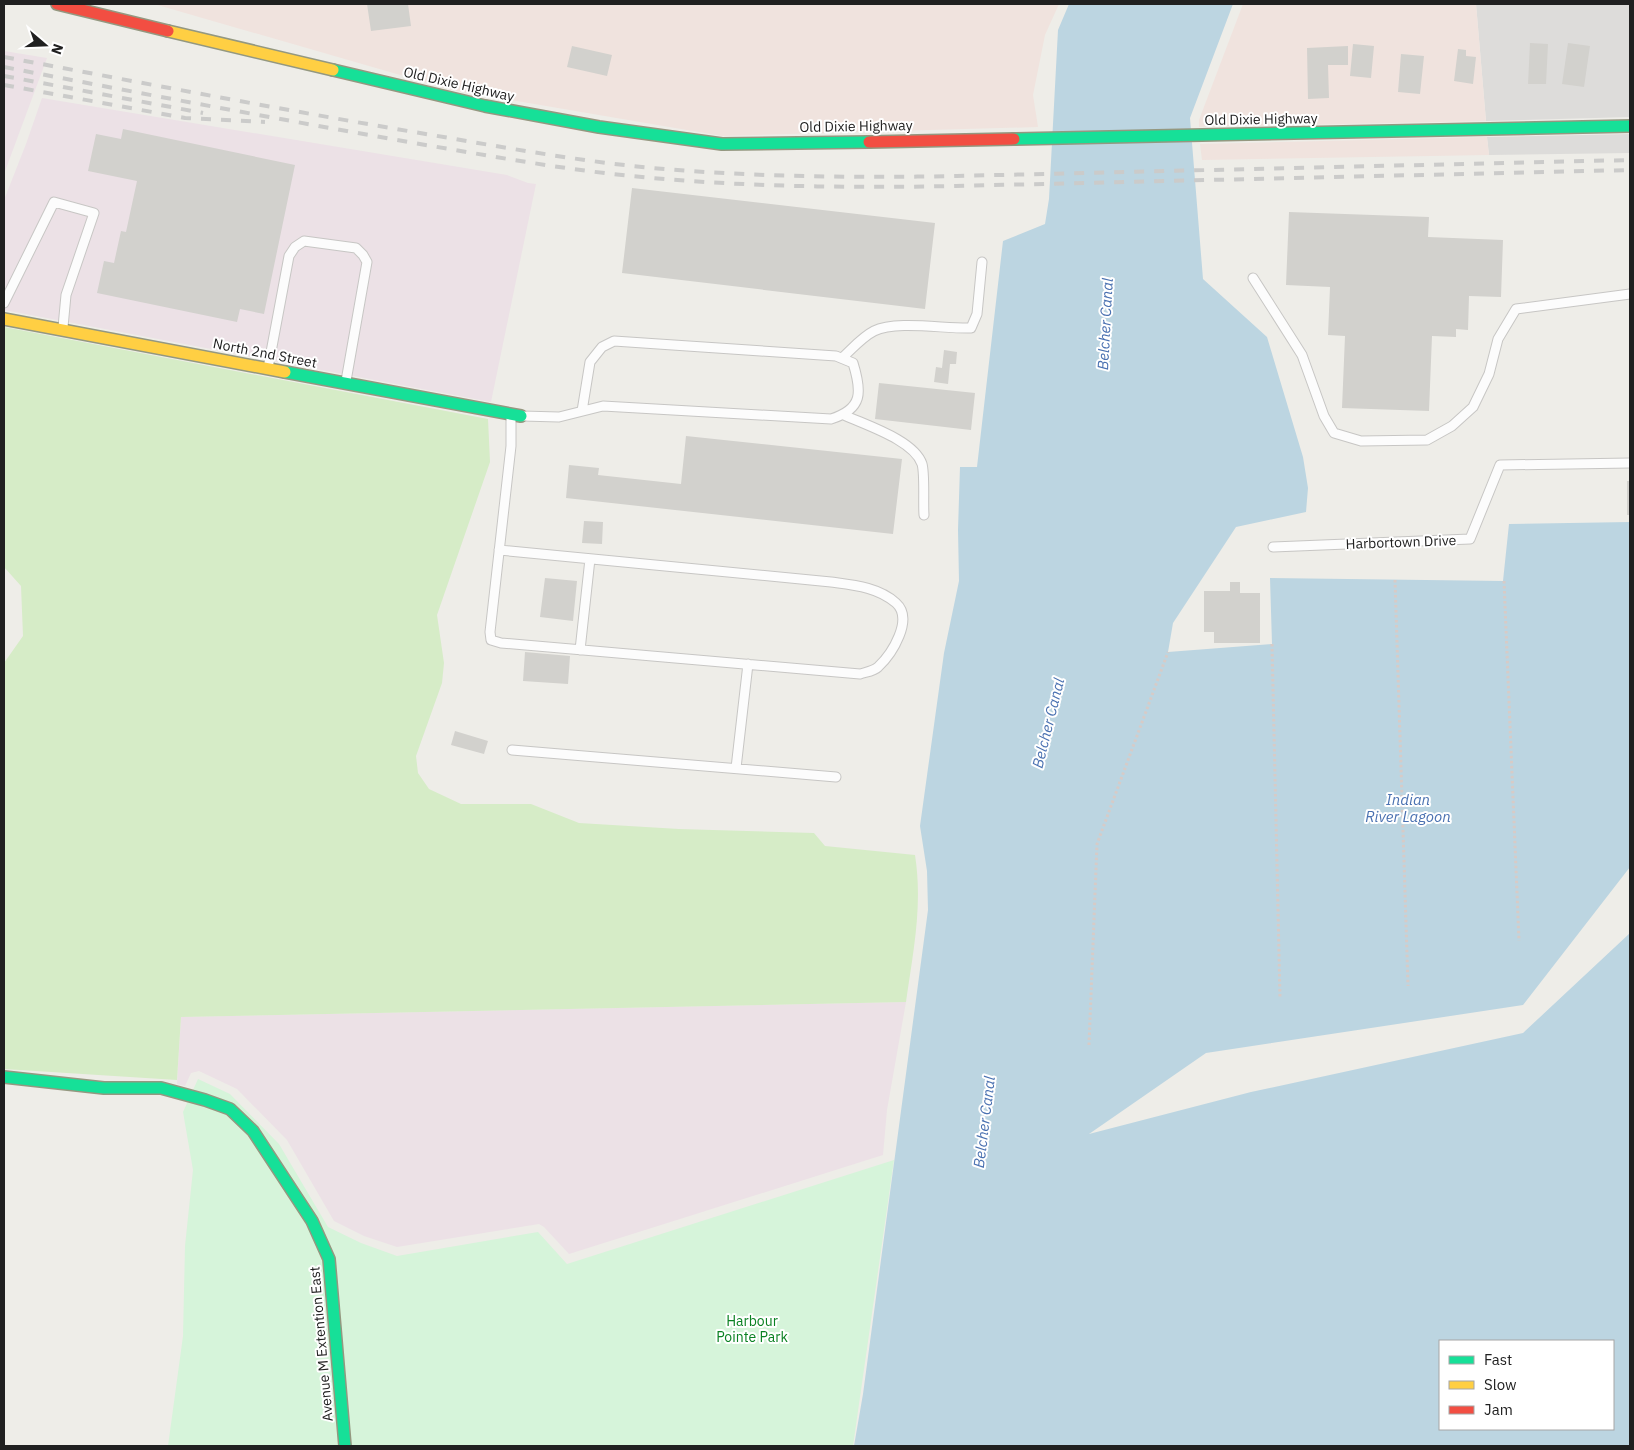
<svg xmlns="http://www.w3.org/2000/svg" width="1634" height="1450" font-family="'IBM Plex Sans',sans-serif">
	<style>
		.residential { fill: #dddcda }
		.commercial { fill: #f0e3de }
		.industrial { fill: #ece1e6 }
		.grass { fill: #d6ecc7 }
		.park { fill: #d6f4da }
		.water { fill: #bcd5e1; fill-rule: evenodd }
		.building { fill: #d2d1cd }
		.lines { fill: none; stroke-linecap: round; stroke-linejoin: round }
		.lane-casing { stroke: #c7c6c4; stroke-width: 11 }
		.fast-casing { stroke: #949880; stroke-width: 14 }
		.slow-casing { stroke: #949880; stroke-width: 14 }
		.jam-casing { stroke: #949880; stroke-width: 14 }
		.path { stroke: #d7cbc7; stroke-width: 3; stroke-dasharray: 2.5 2.5; stroke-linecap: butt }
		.lane { stroke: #fcfcfc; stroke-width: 9 }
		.fast { stroke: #16e098; stroke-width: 11 }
		.slow { stroke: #ffcf43; stroke-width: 11 }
		.jam { stroke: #f24e42; stroke-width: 11 }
		.rail { stroke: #cbcbca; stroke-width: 4; stroke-dasharray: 10 10; stroke-linecap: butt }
		.labels { text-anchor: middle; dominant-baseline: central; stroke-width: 4; stroke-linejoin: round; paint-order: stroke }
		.street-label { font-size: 14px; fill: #202020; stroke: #fff }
		.park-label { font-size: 14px; fill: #0a8122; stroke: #fff }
		.water-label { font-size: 15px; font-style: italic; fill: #4a71b1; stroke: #fff }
	</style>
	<rect width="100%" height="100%" fill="#eeede8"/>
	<path class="residential" d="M 1476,4 L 1630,4 L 1630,117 L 1486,121 Z
		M 1630,134 L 1630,153 L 1489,155 L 1487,137 Z"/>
	<path class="commercial" d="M 154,4 L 1059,4 L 1045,35 L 1033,95 L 1038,127 L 722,136 L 452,90 Z
		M 1243,4 L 1476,4 L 1486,121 L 1199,127 L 1199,120 Z
		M 1487,137 L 1489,155 L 1202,160 L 1200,144 Z"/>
	<path class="industrial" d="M 4,51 L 47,58 L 4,174 Z
		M 42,98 L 507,175 L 528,183 L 536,184 L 491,402 L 4,310 L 4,200 L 26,144 Z
		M 906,1002 L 887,1110 L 883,1155 L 569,1254 L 544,1227 L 539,1224 L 397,1247 L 364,1236 L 334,1221 L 287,1140 L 237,1089 L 199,1071 L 191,1073 L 185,1086 L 177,1084 L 181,1017 Z"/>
	<path class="grass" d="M 4,327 L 488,419 L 490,462 L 437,615 L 444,663 L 442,683 L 416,756 L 418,773 L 429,789 L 461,804 L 531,804 L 579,823 L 679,829 L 814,833 L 825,846 L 915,855 C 923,906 913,952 906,1002 L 181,1017 L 177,1080 L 4,1069 L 4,663 L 23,636 L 21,586 L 4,567 Z"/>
	<path class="park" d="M 198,1079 L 230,1094 L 279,1144 L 328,1227 L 361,1243 L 397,1256 L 538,1232 L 567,1264 L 894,1160 L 853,1446 L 168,1446 L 183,1336 L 185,1246 L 193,1170 L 183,1112 Z"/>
	<path class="water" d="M 1069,4 L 1233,4 L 1190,118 L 1203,279 L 1267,337 L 1303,457 L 1308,488 L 1306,512 L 1236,527 L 1173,623 L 1168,652 L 1272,644 L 1270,578 L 1503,581 L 1509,524 L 1630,522 L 1630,867 L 1523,1005 L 1206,1053 L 1089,1134 L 1251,1092 L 1523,1033 L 1630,933 L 1630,1446 L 854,1446 L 863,1394 L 928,910 L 927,871 L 920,826 L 944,653 L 959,581 L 958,530 L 960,467 L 977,467 L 1003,241 L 1045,224 L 1049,199 L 1058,30 ZM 1440,1341 L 1613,1341 L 1613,1429 L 1440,1429 Z"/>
	<path class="building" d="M 367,4 L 408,4 L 411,26 L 371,31 Z
		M 1530,43 L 1548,44 L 1546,84 L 1528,84 Z
		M 1568,43 L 1590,46 L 1584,87 L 1562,84 Z
		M 1353,44 L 1374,46 L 1371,78 L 1350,76 Z
		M 572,46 L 612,55 L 607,76 L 567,67 Z
		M 1348,46 L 1348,65 L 1328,65 L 1329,98 L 1308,99 L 1307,48 Z
		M 1458,49 L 1466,50 L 1466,56 L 1476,57 L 1473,84 L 1454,81 Z
		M 1401,54 L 1424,56 L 1420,94 L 1398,92 Z
		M 123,129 L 295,165 L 264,314 L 240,309 L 237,322 L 97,293 L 104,261 L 114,263 L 121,231 L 126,232 L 137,181 L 88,171 L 96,134 L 121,139 Z
		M 632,188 L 935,223 L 925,309 L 622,273 Z
		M 1289,212 L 1429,217 L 1428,237 L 1503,240 L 1501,297 L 1469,296 L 1468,330 L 1456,329 L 1456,337 L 1432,336 L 1429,411 L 1342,408 L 1345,336 L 1328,335 L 1330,287 L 1286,285 Z
		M 944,350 L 957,352 L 956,364 L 950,364 L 948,384 L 934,382 L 936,367 L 942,368 Z
		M 879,383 L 975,393 L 971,430 L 875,419 Z
		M 686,436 L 902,459 L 893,534 L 566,498 L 569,465 L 599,468 L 598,475 L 681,484 Z
		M 1627,481 L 1630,481 L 1630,515 L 1627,515 Z
		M 584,521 L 603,522 L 602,544 L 582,543 Z
		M 545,578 L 577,581 L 573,621 L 540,617 Z
		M 1230,582 L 1240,582 L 1240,593 L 1260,593 L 1260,643 L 1214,643 L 1214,632 L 1204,632 L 1204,591 L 1230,591 Z
		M 525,652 L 570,656 L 568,684 L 523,681 Z
		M 455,731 L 488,741 L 484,754 L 451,745 Z"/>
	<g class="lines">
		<g class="lane-casing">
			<path id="lane" d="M 1253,278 L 1302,355 L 1324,416 L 1334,433 L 1361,441 L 1427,440 L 1452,426 L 1473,407 L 1489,374 L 1498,339 L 1516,309 L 1630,294
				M 4,303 L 54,202 L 94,213 L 66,295 L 63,327
				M 842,358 C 852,349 862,337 874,331 C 896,320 945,329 971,328 L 977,314 L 982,262
				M 268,368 L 289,256 L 295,247 L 304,241 L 356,248 L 363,255 L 367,262 L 346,381
				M 844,415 C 865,425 914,440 922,464 C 925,474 923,503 924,515
				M 522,416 L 559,417 L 603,406 L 831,419 C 863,409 862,392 853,363 L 836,356 L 614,341 L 602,347 L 590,362 L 582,411
				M 1273,547 L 1470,539 L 1500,465 L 1630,463
				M 499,550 L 831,582 C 853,585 878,587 896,603 C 914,619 892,654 878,667 C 874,671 866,672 860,674 L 501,643 L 491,640 L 490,632 L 511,446 L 511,415
				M 580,650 L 590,559
				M 512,750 L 836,777
				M 736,768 L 748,664"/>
		</g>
		<g class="fast-casing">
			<path id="fast" d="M 333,70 L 485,106 L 599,127 L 722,144 L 869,142
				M 1014,139 L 1630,126
				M 285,372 L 521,416
				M 4,1077 L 104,1088 L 161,1088 L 205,1100 L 230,1109 L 253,1131 L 312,1221 L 329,1259 L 345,1446"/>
		</g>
		<g class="slow-casing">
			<path id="slow" d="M 168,31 L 333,70
				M 4,319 L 285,372"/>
		</g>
		<g class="jam-casing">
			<path id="jam" d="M 57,4 L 168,31
				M 869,142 L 1014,139"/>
		</g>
		<path class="path" d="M 1395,580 L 1408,986
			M 1504,581 L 1519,941
			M 1272,644 L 1280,998
			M 1089,1045 L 1097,844 L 1168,652"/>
		<use href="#lane" class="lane"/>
		<use href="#fast" class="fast"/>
		<use href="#slow" class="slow"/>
		<use href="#jam" class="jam"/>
		<path class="rail" d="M 4,57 C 138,82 273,108 408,131 C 486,144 564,159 642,167 C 747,177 852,178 957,176 L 1630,160
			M 4,67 C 138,93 273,118 408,142 C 486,155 564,170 642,177 C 747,187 851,188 956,186 L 1630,170
			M 4,76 L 203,113
			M 4,85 L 185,118 L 265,122"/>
	</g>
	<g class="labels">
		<g class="street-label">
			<text transform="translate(459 84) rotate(13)">Old Dixie Highway</text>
			<text transform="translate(1261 119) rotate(-1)">Old Dixie Highway</text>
			<text transform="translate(856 126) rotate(-1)">Old Dixie Highway</text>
			<text transform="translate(265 353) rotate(11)">North 2nd Street</text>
			<text transform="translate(1401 542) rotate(-2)">Harbortown Drive</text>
			<text transform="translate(321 1344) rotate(-95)">Avenue M Extention East</text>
		</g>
		<g class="park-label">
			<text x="752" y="1321">Harbour<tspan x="752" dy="16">Pointe Park</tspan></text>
		</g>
		<g class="water-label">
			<text transform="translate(1105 324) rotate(-87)">Belcher Canal</text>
			<text transform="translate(1048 723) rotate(-76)">Belcher Canal</text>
			<text x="1408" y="799">Indian<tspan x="1408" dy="17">River Lagoon</tspan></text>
			<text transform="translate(984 1122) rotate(-83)">Belcher Canal</text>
		</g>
	</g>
	<rect width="1634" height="1450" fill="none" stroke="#202020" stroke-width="10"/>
	<rect x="1439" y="1340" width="175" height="90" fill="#ffffff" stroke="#a6a6a6"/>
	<rect x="1449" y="1356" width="25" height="8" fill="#16e098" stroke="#a6a6a6"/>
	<text x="1484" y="1365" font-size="15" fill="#202020">Fast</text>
	<rect x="1449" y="1381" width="25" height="8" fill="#ffcf43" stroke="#a6a6a6"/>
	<text x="1484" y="1390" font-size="15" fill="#202020">Slow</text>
	<rect x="1449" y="1406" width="25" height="8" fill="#f24e42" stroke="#a6a6a6"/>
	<text x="1484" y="1415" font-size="15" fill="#202020">Jam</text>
	<g transform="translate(45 45) rotate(109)" stroke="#ffffff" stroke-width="4" paint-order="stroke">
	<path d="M0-4L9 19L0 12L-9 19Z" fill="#202020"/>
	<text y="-8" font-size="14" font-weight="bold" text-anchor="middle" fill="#202020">N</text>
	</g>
</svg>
